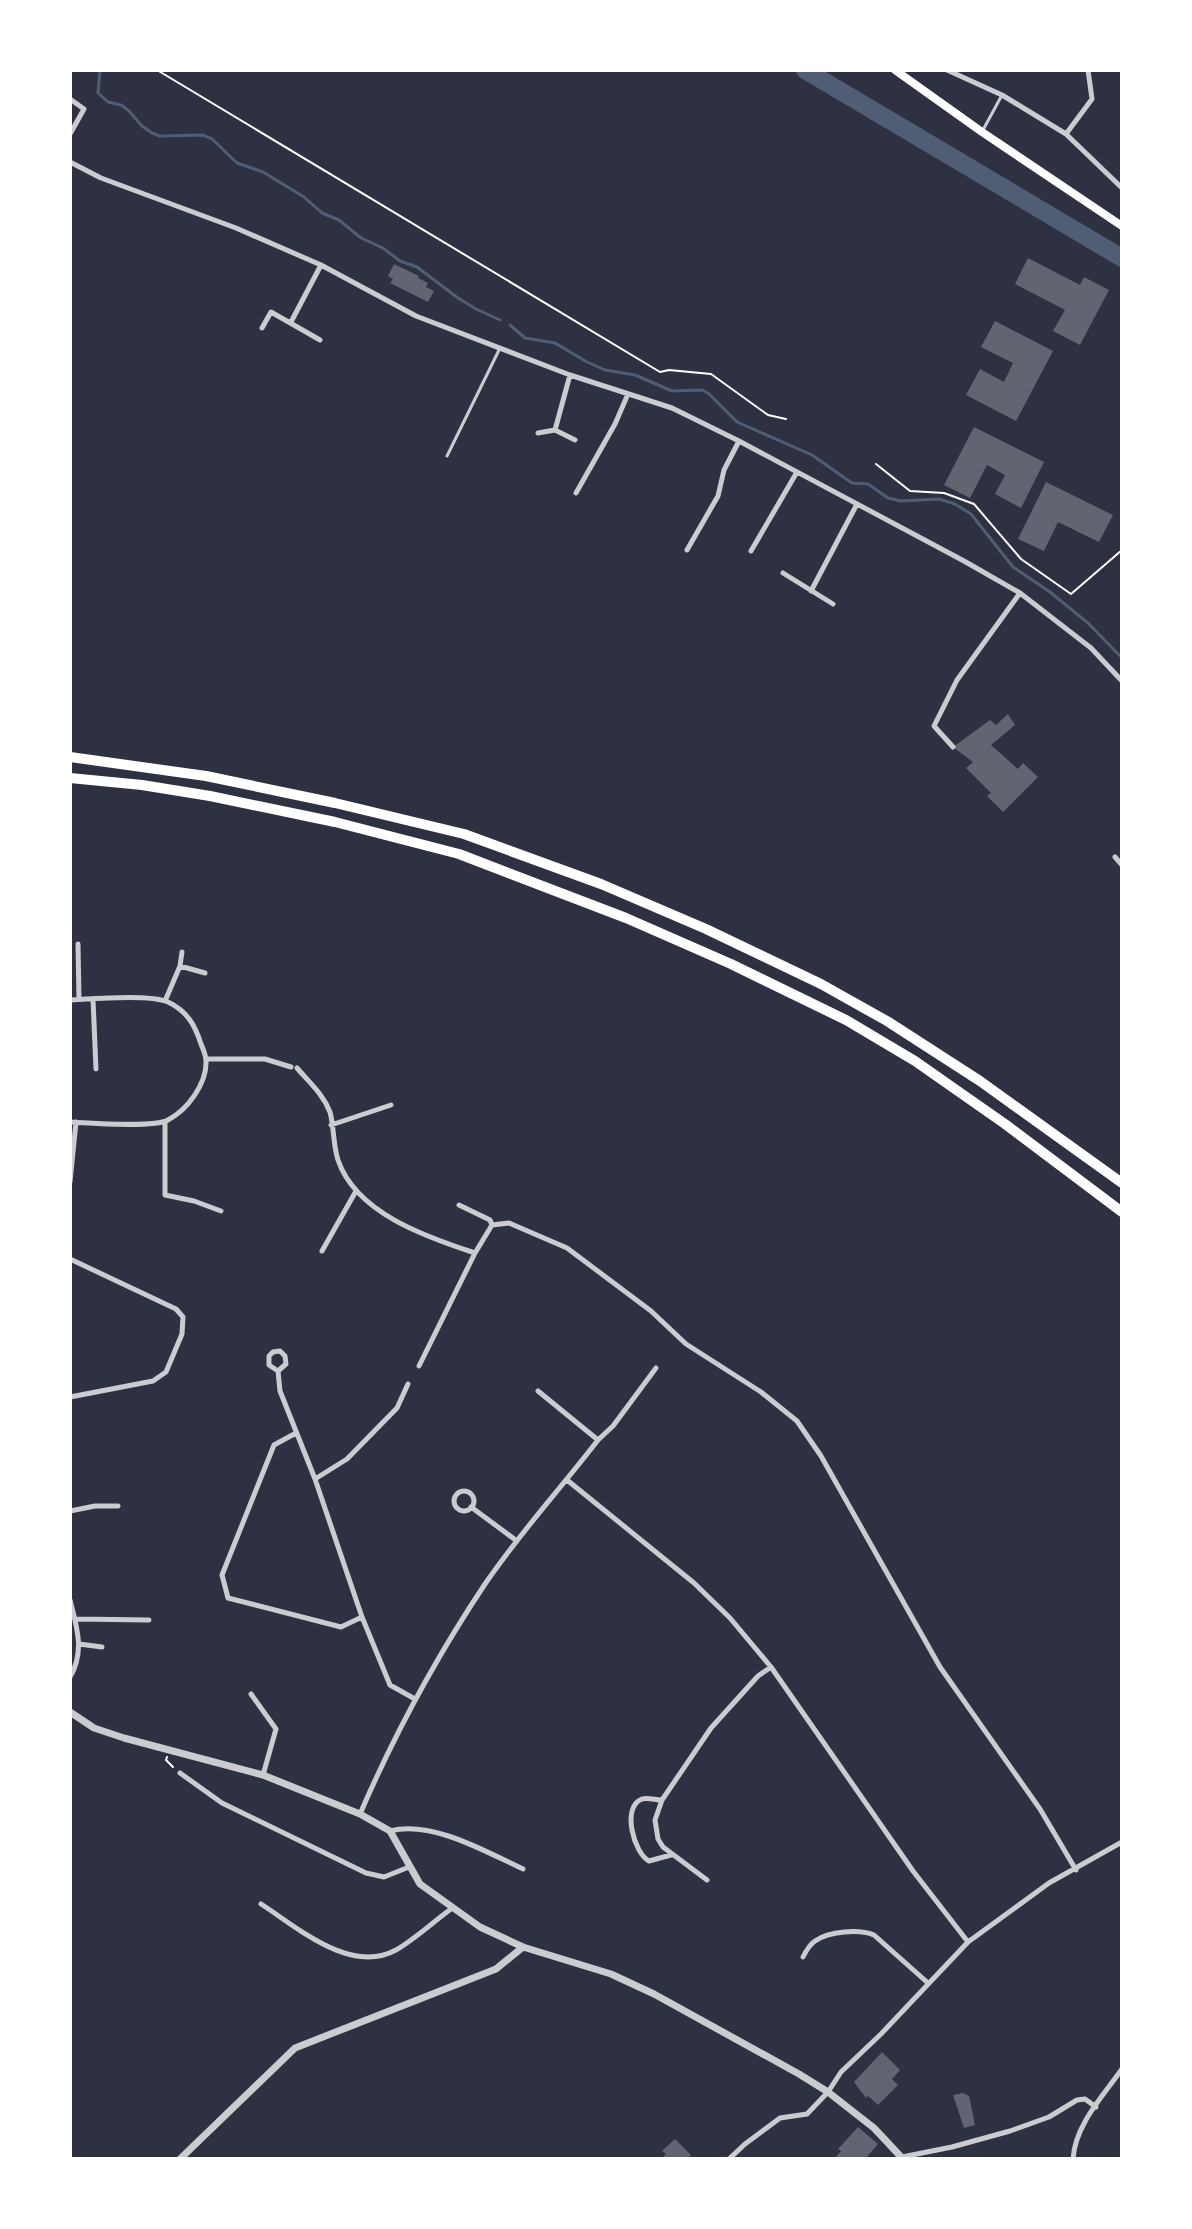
<svg xmlns="http://www.w3.org/2000/svg" width="1192" height="2229" font-family="'Golos Text',sans-serif">
	<style>
		.lines { fill: none; stroke-linecap: round; stroke-linejoin: round }
		.stream { stroke: #4f5d75; stroke-width: 3 }
		.river { stroke: #4f5d75; stroke-width: 18 }
		.building { fill: #626471 }
		.path { stroke: #fff; stroke-width: 2 }
		.service { stroke: #caccd0; stroke-width: 3 }
		.minor { stroke: #caccd0; stroke-width: 5 }
		.tertiary { stroke: #caccd0; stroke-width: 7 }
		.primary { stroke: #fff; stroke-width: 8 }
		.motorway { stroke: #fff; stroke-width: 10 }
	</style>
	<rect width="100%" height="100%" fill="#2d3142"/>
	<g class="lines">
		<path class="stream" d="M 100,70 L 98,93 L 108,102 L 121,105 L 128,110 L 142,126 L 152,133 L 160,136 L 203,135 L 212,139 L 237,163 L 263,172 L 304,197 L 322,213 L 339,220 L 361,238 L 383,248 L 400,261 L 417,267 L 458,298 L 476,309 L 500,320
			M 510,325 L 525,338 L 555,343 L 587,362 L 605,370 L 635,375 L 672,391 L 702,390 L 708,393 L 737,422 L 812,455 L 852,483 L 868,484 L 888,498 L 901,501 L 939,499 L 955,504 L 971,514 L 1013,567 L 1050,592 L 1088,623 L 1122,658"/>
		<path class="river" d="M 805,70 L 1122,258"/>
	</g>
	<path class="building" d="M 1028,258 L 1080,285 L 1084,277 L 1109,290 L 1080,345 L 1053,331 L 1065,310 L 1015,284 Z
		M 394,264 L 419,276 L 418,278 L 428,283 L 426,287 L 434,291 L 428,302 L 390,283 L 393,279 L 388,276 Z
		M 995,321 L 1053,351 L 1016,421 L 966,395 L 980,369 L 1004,382 L 1013,363 L 981,347 Z
		M 974,427 L 1044,462 L 1021,508 L 995,494 L 1005,475 L 987,465 L 970,498 L 944,485 Z
		M 1046,482 L 1113,515 L 1099,542 L 1058,522 L 1044,551 L 1018,539 Z
		M 1008,714 L 1015,725 L 991,745 L 1018,769 L 1023,763 L 1038,777 L 1003,812 L 987,796 L 991,793 L 966,768 L 973,762 L 953,747 L 990,720 L 996,725 Z
		M 882,2052 L 900,2070 L 892,2079 L 898,2085 L 878,2105 L 868,2096 L 866,2098 L 854,2082 Z
		M 963,2093 L 969,2096 L 975,2125 L 964,2128 L 953,2095 Z
		M 858,2127 L 878,2144 L 865,2159 L 834,2159 L 841,2151 L 838,2149 Z
		M 675,2139 L 691,2155 L 687,2159 L 665,2159 L 663,2157 L 666,2154 L 662,2151 Z"/>
	<g class="lines">
		<path class="path" d="M 157,70 L 660,372 L 669,370 L 711,374 L 768,415 L 786,419
			M 876,464 L 910,491 L 944,493 L 974,504 L 1021,559 L 1071,594 L 1122,550
			M 167,1757 L 166,1760 L 173,1767"/>
		<path class="service" d="M 983,130 L 1002,95
			M 447,456 L 500,348"/>
		<path class="minor" d="M 947,70 L 1002,95 L 1066,134 L 1122,188
			M 70,99 L 84,109 L 70,134
			M 1066,134 L 1092,99 L 1088,70
			M 70,162 L 101,178 L 236,228 L 321,265 L 416,316 L 570,375 L 672,408 L 739,441 L 964,561 L 1020,593 L 1091,648 L 1122,681
			M 291,322 L 321,265
			M 262,328 L 271,312 L 320,340
			M 555,430 L 575,440
			M 538,433 L 555,430 L 570,375
			M 576,493 L 615,424 L 628,394
			M 687,550 L 718,496 L 724,470 L 739,441
			M 751,551 L 797,472
			M 783,573 L 833,604
			M 811,591 L 857,504
			M 953,747 L 934,726 L 957,680 L 1020,593
			M 1115,857 L 1122,865
			M 78,944 L 79,999
			M 180,966 L 205,973
			M 93,999 L 96,1069
			M 70,1000 C 92,999 149,994 168,1002 C 187,1011 195,1025 201,1044 C 203,1049 206,1055 206,1061 C 207,1084 187,1110 168,1120 C 154,1128 89,1123 70,1122
			M 165,1001 L 180,966 L 182,952
			M 207,1059 L 265,1059 L 291,1067
			M 297,1068 C 309,1082 323,1094 330,1112 C 334,1126 333,1145 338,1160 C 356,1213 426,1237 475,1253
			M 165,1122 L 165,1195 L 194,1201 L 221,1211
			M 331,1125 L 391,1105
			M 70,1182 L 76,1122
			M 459,1205 L 490,1220 L 492,1225
			M 492,1225 L 509,1223 L 567,1248 L 651,1311 L 686,1344 L 761,1392 L 797,1421 L 821,1456 L 940,1667 L 1040,1809 L 1076,1870
			M 322,1251 L 356,1191
			M 70,1259 L 176,1309 L 183,1317 L 182,1334 L 166,1372 L 153,1381 L 70,1397
			M 419,1366 L 475,1253 L 492,1225
			M 278,1371 L 286,1364 L 285,1356 L 280,1351 L 273,1352 L 269,1356 L 269,1365 L 278,1371 L 280,1391 L 315,1479 L 362,1617 L 390,1685 L 415,1699
			M 538,1391 L 598,1440
			M 296,1433 L 274,1445 L 222,1575 L 228,1598 L 341,1627 L 362,1617
			M 315,1479 L 347,1459 L 397,1408 L 408,1384
			M 567,1480 L 694,1583 L 730,1618 L 771,1667 L 913,1871 L 968,1942
			M454 1501a10 10 0 1 1 20 0a10 10 0 1 1-20 0Z
			M 471,1507 L 517,1541
			M 70,1511 L 95,1506 L 118,1506
			M 70,1600 C 77,1627 85,1652 70,1677
			M 75,1619 L 149,1620
			M 79,1644 L 102,1647
			M 251,1694 L 276,1729 L 263,1775
			M 180,1773 L 222,1803 L 366,1873 L 384,1877 L 409,1867
			M 662,1800 C 656,1800 647,1797 642,1799 C 621,1807 634,1853 649,1861 L 671,1855
			M 360,1814 C 395,1733 437,1656 485,1584 C 519,1534 561,1488 598,1440 L 613,1426 L 656,1368
			M 390,1831 C 432,1820 486,1852 523,1869
			M 707,1880 L 663,1847 L 658,1839 L 655,1820 L 662,1800 L 711,1728 L 758,1676 L 771,1667
			M 261,1904 C 297,1927 350,1975 396,1950 C 415,1939 433,1922 451,1909
			M 803,1957 C 806,1951 809,1945 815,1941 C 829,1931 859,1929 874,1935 L 928,1983
			M 902,2157 L 952,2147 L 1010,2131 L 1049,2117 L 1077,2100 L 1085,2099 L 1096,2107
			M 729,2159 L 745,2144 L 780,2118 L 807,2114 L 828,2092 L 841,2072 L 881,2034 L 968,1942 L 1049,1883 L 1122,1842
			M 1073,2159 C 1075,2125 1103,2096 1122,2069"/>
		<path class="tertiary" d="M 70,1712 L 94,1728 L 124,1738 L 263,1775 L 360,1814 L 390,1831 L 420,1884 L 480,1927 L 523,1947 L 611,1974 L 654,1994 L 799,2074 L 828,2092 L 874,2128 L 903,2159
			M 180,2159 L 295,2048 L 496,1969 L 523,1947"/>
		<path class="primary" d="M 895,70 L 982,132 L 1122,226"/>
		<path class="motorway" d="M 70,757 L 206,776 L 335,803 L 464,834 L 601,884 L 706,929 L 821,984 L 887,1021 L 980,1081 L 1122,1183
			M 70,778 L 142,785 L 210,796 L 335,822 L 459,854 L 626,918 L 731,964 L 846,1020 L 915,1061 L 1005,1124 L 1122,1212"/>
	</g>
	<rect width="1192" height="2229" fill="none" stroke="#ffffff" stroke-width="144"/>
</svg>
